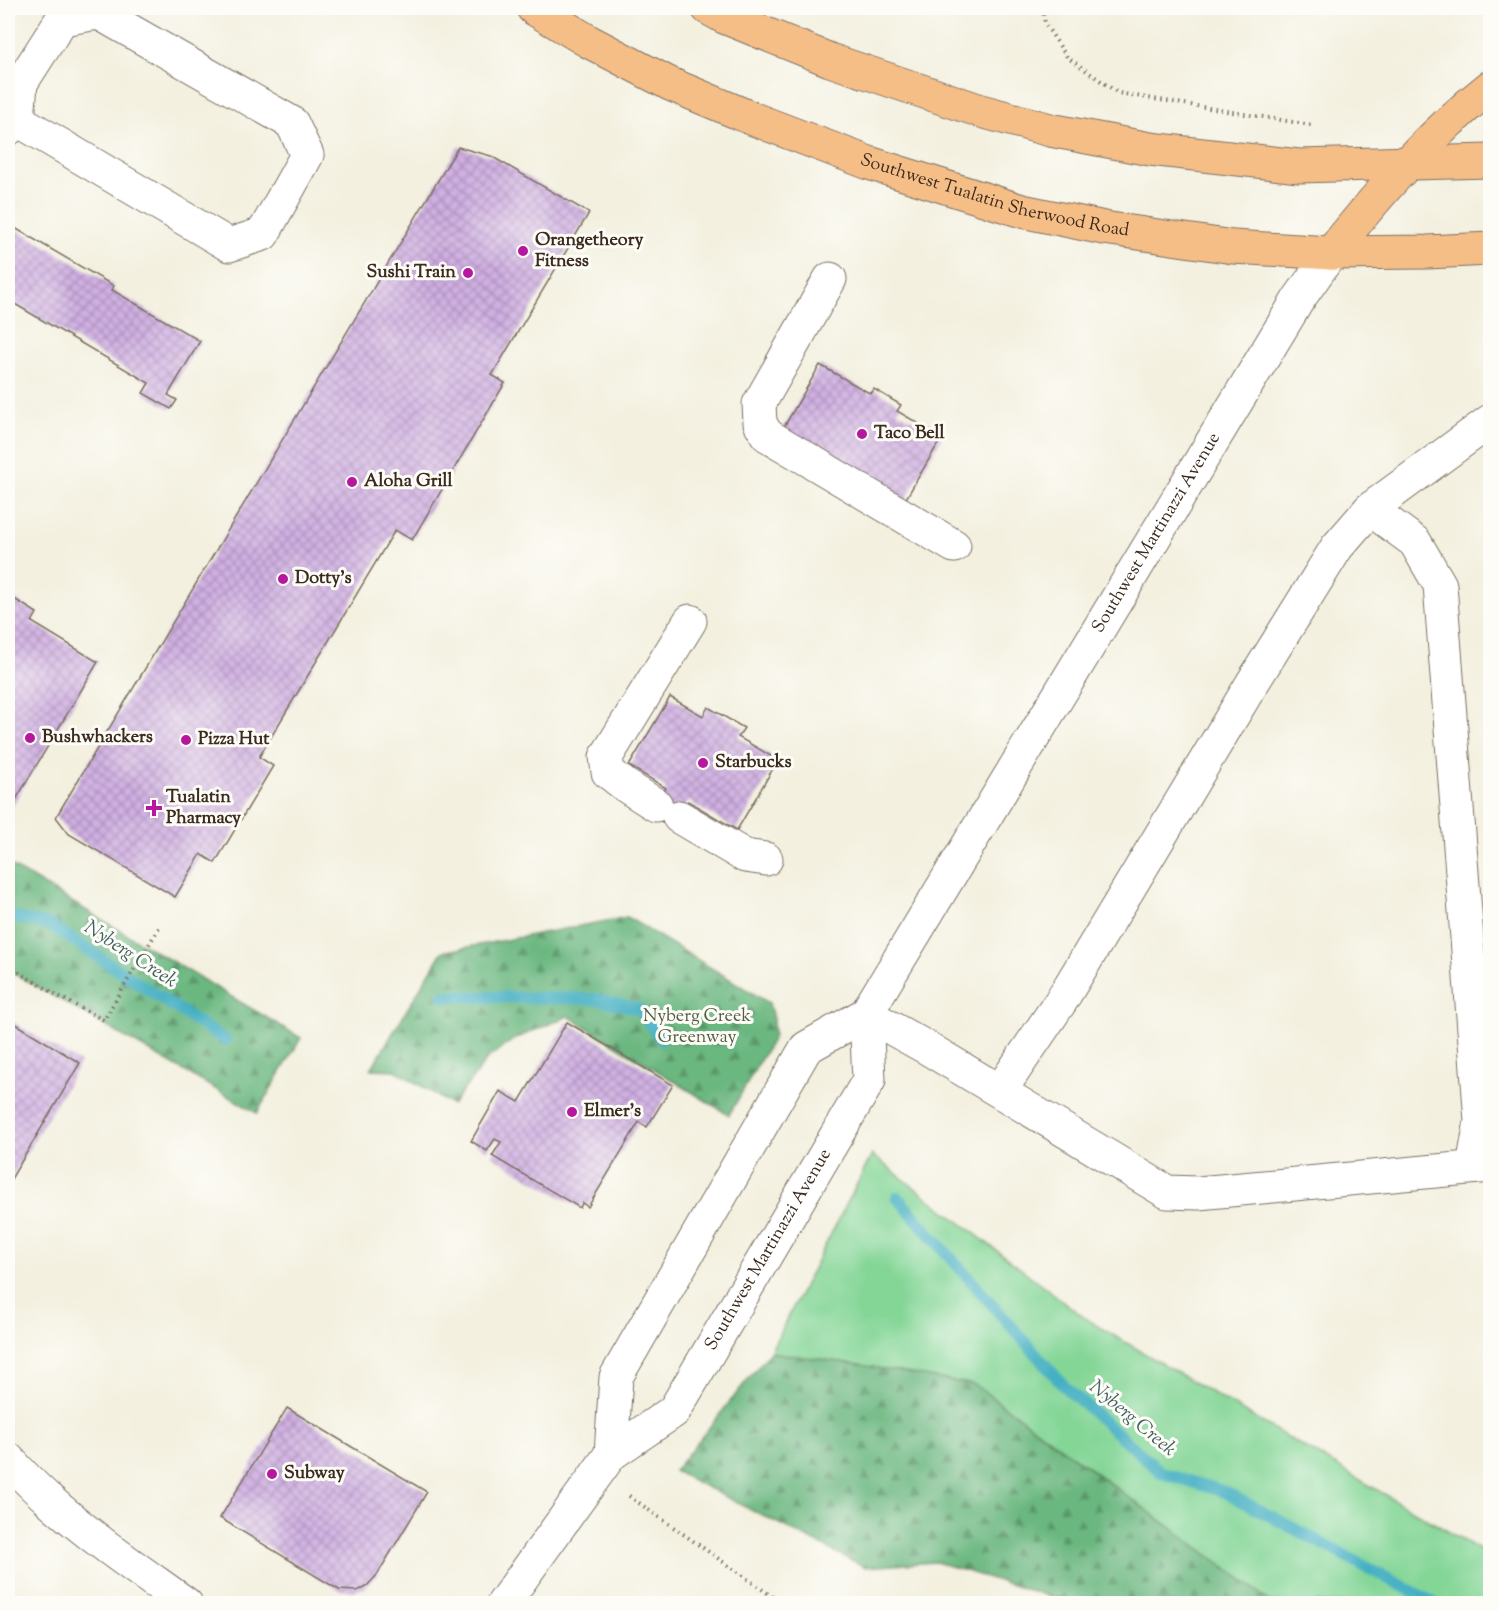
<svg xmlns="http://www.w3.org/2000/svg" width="1498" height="1611" font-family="'Sorts Mill Goudy',serif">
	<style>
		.green { fill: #84d697; stroke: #60805a; stroke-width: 1.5 }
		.forest { fill: url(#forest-firs); stroke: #53704f; stroke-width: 1.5 }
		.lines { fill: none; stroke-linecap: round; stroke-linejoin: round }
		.stream { stroke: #43afc2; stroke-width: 12 }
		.building { fill: url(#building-cross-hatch) }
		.minor-casing { stroke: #7b6f62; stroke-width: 35 }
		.major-casing { stroke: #7b6f62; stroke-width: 35 }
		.highway-casing { stroke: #7b6f62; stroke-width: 35 }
		.path { stroke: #7b6f62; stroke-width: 4; stroke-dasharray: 1.5 4.5; stroke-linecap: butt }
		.minor { stroke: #fff; stroke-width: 33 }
		.major { stroke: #f6be87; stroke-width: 33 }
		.highway { stroke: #f6be87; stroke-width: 33 }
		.poi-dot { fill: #b5179e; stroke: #fdfcf7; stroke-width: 2 }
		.labels { text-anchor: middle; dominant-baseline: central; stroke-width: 6; stroke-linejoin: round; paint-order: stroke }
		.street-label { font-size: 18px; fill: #3b2a1e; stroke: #fdfcf7 }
		.poi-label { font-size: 18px; font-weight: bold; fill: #3b2a1e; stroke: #fdfcf7; text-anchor: start }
		.park-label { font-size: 18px; fill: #515e42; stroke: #fdfcf7 }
		.water-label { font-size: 20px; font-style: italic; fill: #3e5f60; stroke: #fdfcf7 }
	</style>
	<defs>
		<pattern id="forest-firs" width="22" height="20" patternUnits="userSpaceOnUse" patternTransform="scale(1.5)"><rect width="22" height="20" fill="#6bb780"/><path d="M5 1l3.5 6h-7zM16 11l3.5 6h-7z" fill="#599568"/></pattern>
		<pattern id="building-cross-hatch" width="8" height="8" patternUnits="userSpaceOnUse" patternTransform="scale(1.5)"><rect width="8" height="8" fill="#d0b0e3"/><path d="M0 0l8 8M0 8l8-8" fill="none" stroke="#aa8fb7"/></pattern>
	</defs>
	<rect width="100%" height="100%" fill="#fdfcf7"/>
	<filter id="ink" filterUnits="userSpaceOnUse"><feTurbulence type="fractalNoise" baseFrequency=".0167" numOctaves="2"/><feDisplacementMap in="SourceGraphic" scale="12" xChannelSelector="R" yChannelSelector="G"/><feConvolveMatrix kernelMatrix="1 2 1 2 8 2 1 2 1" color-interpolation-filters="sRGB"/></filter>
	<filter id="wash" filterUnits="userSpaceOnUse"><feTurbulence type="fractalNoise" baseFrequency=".008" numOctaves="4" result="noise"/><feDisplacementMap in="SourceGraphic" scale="24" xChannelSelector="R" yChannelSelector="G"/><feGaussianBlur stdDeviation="1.35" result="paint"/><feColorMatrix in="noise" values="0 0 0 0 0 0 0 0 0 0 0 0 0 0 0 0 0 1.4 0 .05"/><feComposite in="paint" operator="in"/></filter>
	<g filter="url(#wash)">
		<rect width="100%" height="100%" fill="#f3f0df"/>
		<path class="green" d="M 872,1155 L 1089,1321 L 1490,1556 L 1490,1603 L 1270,1603 L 1252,1587 L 975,1385 L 854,1364 L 770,1352 Z"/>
		<path class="forest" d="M 8,864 L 301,1038 L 257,1113 L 8,970 Z
			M 627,917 L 769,1003 L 773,1019 L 774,1036 L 729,1115 L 568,1016 L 517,1038 L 488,1058 L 452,1105 L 395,1070 L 371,1069 L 442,952 Z
			M 770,1352 L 854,1364 L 975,1385 L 1252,1587 L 1270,1603 L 1071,1603 L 936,1562 L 865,1567 L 674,1471 Z"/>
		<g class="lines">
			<path class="stream" d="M 8,916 L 50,925 L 225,1040
				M 443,996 L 597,999 L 639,1009 L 661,1039
				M 897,1197 L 1066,1388 L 1162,1473 L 1225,1492 L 1436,1604"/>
		</g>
		<g id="blocks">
			<path class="building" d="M 458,147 L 491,156 L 589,213 L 492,375 L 505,383 L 412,540 L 395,530 L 259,757 L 273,766 L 215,863 L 201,854 L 175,897 L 69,834 L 56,817 Z
				M 8,224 L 114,286 L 112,290 L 200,341 L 168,395 L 177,400 L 171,409 L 143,393 L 149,383 L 8,300 Z
				M 820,365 L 871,394 L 874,389 L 901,405 L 897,411 L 942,437 L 904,502 L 782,430 Z
				M 8,595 L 37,613 L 32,622 L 98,662 L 8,813 Z
				M 670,697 L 703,716 L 708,707 L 744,728 L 738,737 L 778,760 L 737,830 L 688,801 L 673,828 L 650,815 L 666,788 L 629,766 Z
				M 8,1019 L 80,1063 L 8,1184 Z
				M 567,1022 L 673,1085 L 647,1127 L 639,1122 L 588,1207 L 582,1203 L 580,1208 L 492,1156 L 501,1142 L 495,1139 L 487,1151 L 471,1141 L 500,1091 L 519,1102 Z
				M 287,1408 L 427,1492 L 377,1575 L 365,1588 L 356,1591 L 339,1590 L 220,1518 Z"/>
		</g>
	</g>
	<g filter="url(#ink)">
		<use href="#blocks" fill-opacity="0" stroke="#7b6f62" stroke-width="1.5"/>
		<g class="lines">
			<g class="minor-casing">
				<g id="minor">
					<path d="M 8,129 L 18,120 L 21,83 L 62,19 L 99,13 L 292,123 L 307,155 L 263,234 L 229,245 L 18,120"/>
					<path d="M 830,279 L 759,404 L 760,423 L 767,435 L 954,546"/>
					<path d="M 1370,509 L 1415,542 L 1440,585 L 1481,1121 L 1473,1167"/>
					<path d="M 656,805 L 626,786 L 608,772 L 606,757 L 690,621"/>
					<path d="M 679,817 L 745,856 L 766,859"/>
					<path d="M 866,1014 L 929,1049 L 1167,1192 L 1198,1193 L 1490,1166"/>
					<path d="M 1000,1091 L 1061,1001 L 1253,682 L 1337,547 L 1370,509 L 1490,421"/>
					<path id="s1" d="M 611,1454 L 616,1377 L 806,1048 L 866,1014 L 1298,300 L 1331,253"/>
					<path d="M 8,1459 C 20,1472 33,1486 47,1498 C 90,1537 139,1570 186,1604"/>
					<path id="s2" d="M 503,1604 L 611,1454 L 674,1411 L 869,1080 L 866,1014"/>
				</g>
			</g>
			<g class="major-casing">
				<path id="major" d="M 1331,253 C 1379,193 1430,134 1490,87"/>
			</g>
			<g class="highway-casing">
				<g id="highway">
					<path id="s3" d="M 533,8 L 588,41 L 670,84 L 751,118 L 869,163 L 1022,211 L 1104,228 L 1233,247 L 1331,253 L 1427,252 L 1490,249"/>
					<path d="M 708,8 L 724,17 L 830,60 L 981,111 L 1050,130 L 1150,149 L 1299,166 L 1490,161"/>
				</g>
			</g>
			<path class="path" d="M 1043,8 L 1045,24 L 1067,57 L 1118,93 L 1311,125
				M 8,966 L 69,1002 L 104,1020 L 160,926
				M 629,1496 L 783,1604"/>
			<use href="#minor" class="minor"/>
			<use href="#major" class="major"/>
			<use href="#highway" class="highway"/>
		</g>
	</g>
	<g class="poi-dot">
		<circle cx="523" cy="251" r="6"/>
		<circle cx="468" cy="273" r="6"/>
		<circle cx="862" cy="434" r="6"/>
		<circle cx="352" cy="482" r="6"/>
		<circle cx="283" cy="579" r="6"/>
		<circle cx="30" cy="738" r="6"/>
		<circle cx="186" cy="740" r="6"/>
		<circle cx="703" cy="763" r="6"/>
		<path d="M151 799h6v6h6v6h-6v6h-6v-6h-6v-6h6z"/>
		<circle cx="572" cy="1112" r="6"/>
		<circle cx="272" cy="1474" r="6"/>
	</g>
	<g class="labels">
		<g class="street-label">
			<text stroke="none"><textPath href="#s3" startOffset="501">Southwest Tualatin Sherwood Road</textPath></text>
			<text stroke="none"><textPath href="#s1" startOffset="1088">Southwest Martinazzi Avenue</textPath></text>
			<text stroke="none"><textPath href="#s2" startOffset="448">Southwest Martinazzi Avenue</textPath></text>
		</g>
		<g class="poi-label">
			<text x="535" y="241">Orangetheory<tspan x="535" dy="21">Fitness</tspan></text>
			<text x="456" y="273" text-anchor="end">Sushi Train</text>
			<text x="874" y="434">Taco Bell</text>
			<text x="364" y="482">Aloha Grill</text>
			<text x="295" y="579">Dotty's</text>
			<text x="42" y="738">Bushwhackers</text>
			<text x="198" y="740">Pizza Hut</text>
			<text x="715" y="763">Starbucks</text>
			<text x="166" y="798">Tualatin<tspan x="166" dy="21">Pharmacy</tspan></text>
			<text x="584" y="1112">Elmer's</text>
			<text x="284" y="1474">Subway</text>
		</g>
		<g class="park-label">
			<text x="697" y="1017">Nyberg Creek<tspan x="697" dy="21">Greenway</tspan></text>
		</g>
		<g class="water-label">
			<text transform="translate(130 955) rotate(33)">Nyberg Creek</text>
			<text transform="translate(1132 1419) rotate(40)">Nyberg Creek</text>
		</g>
	</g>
	<rect width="1498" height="1611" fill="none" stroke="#fdfcf7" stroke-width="30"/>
</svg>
